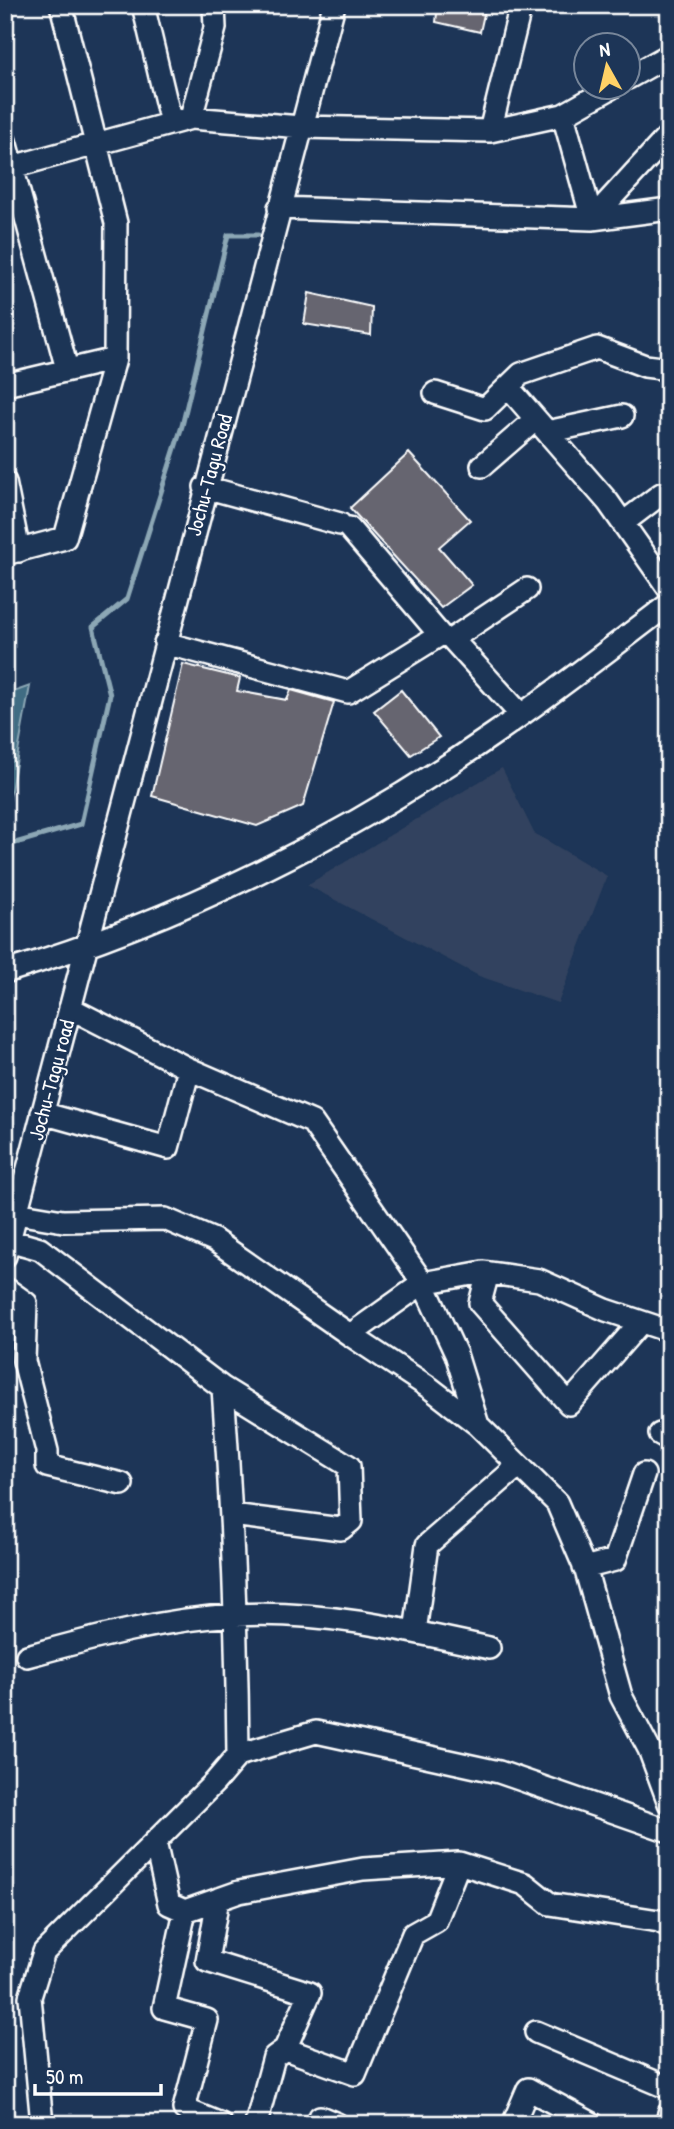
<svg xmlns="http://www.w3.org/2000/svg" width="674" height="2129" font-family="'Patrick Hand',sans-serif">
	<style>
		.built { fill: #33435e }
		.water { fill: #406c83; stroke: #8ca7b5; stroke-width: 2 }
		.lines { fill: none; stroke-linecap: round; stroke-linejoin: round }
		.stream { stroke: #8ca7b5; stroke-width: 5 }
		.building { fill: #666570; stroke: #fff; stroke-width: 2 }
		.minor-casing { stroke: #fff; stroke-width: 26 }
		.minor { stroke: #1d3557; stroke-width: 21 }
		.labels { text-anchor: middle; dominant-baseline: central; stroke-width: 5; stroke-linejoin: round; paint-order: stroke }
		.street-label { font-size: 21px; fill: #fff; stroke: #1d3557 }
	</style>
	<rect width="100%" height="100%" fill="#1d3557"/>
	<filter id="ink" filterUnits="userSpaceOnUse"><feTurbulence type="fractalNoise" baseFrequency=".0143" numOctaves="2"/><feDisplacementMap in="SourceGraphic" scale="14" xChannelSelector="R" yChannelSelector="G"/><feConvolveMatrix kernelMatrix="1 2 1 2 8 2 1 2 1" color-interpolation-filters="sRGB"/></filter>
	<g filter="url(#ink)">
		<path class="built" d="M 502,768 L 534,833 L 607,876 L 558,1003 L 479,976 L 307,885 Z"/>
		<path class="water" d="M 30,686 L 5,824 L 5,695 Z"/>
		<g class="lines">
			<path class="stream" d="M 5,846 L 81,824 L 110,695 L 93,627 L 127,599 L 182,426 L 228,235 L 258,235"/>
		</g>
		<path class="building" d="M 438,5 L 486,5 L 480,32 L 436,22 Z
			M 309,293 L 372,307 L 371,335 L 304,324 Z
			M 409,453 L 470,520 L 439,547 L 472,585 L 441,608 L 350,508 Z
			M 183,664 L 240,678 L 237,691 L 287,700 L 291,690 L 334,702 L 303,806 L 257,826 L 152,796 Z
			M 401,690 L 439,737 L 411,755 L 374,711 Z"/>
		<g class="lines">
			<g class="minor-casing">
				<path id="minor" d="M 143,5 L 171,123
					M 628,78 L 669,55
					M 563,115 L 592,219
					M 191,118 L 215,28 L 214,5
					M 490,131 L 521,5
					M 5,141 L 67,369
					M 5,169 L 191,118 L 301,127 L 490,131 L 563,115 L 611,88
					M 279,208 L 592,219 L 669,209
					M 592,219 L 669,135
					M 5,385 L 115,359
					M 508,387 L 608,502 L 669,589
					M 435,393 L 485,409 L 521,374 L 597,348 L 645,366 L 669,369
					M 547,432 L 622,416
					M 482,466 L 536,419
					M 5,482 L 19,551
					M 205,487 L 340,524
					M 623,523 L 661,494
					M 5,554 L 65,538 L 115,359 L 116,223 L 61,5
					M 165,643 L 348,692 L 440,635 L 349,528
					M 521,715 L 452,639 L 527,589
					M 5,972 C 179,920 346,837 494,734 C 554,693 611,648 669,604
					M 70,1008 L 189,1069 L 312,1122 L 423,1283 L 456,1354 L 478,1425
					M 42,1113 L 168,1148 L 189,1069
					M 16,1213 L 63,1221 L 165,1219 L 214,1240 L 350,1335
					M 5,1239 L 40,1249 L 223,1388 L 349,1466 L 351,1521 L 341,1529 L 232,1515
					M 5,1256 L 334,5
					M 488,1273 L 480,1303 L 569,1404 L 641,1322
					M 5,1288 L 26,1303 L 24,1361 L 47,1451 L 47,1466 L 122,1484
					M 669,1331 L 606,1310 L 539,1280 L 483,1272 L 423,1283 L 350,1335 L 430,1388 L 478,1425 L 557,1503 L 586,1571 L 621,1696 L 649,1749 L 669,1803
					M 223,1388 C 232,1510 237,1632 238,1755
					M 660,1434 L 669,1439
					M 584,1568 L 615,1560 L 644,1474
					M 415,1632 L 427,1545 L 517,1467
					M 27,1656 C 96,1637 164,1619 236,1615 C 320,1610 407,1630 489,1648
					M 155,1842 L 169,1904 L 185,1911 L 164,2008 L 207,2020 L 184,2109 L 221,2124
					M 218,1899 L 207,1961 L 310,1993 L 285,2049 L 355,2074 L 413,1934 L 436,1921 L 459,1863
					M 185,1911 L 239,1892 L 363,1869 L 459,1863 L 525,1884 L 550,1904 L 659,1921 L 669,1926
					M 536,2032 L 669,2088
					M 320,2117 L 337,2124
					M 42,2124 L 30,1997 L 44,1952 L 215,1782 L 238,1755 L 316,1732 L 499,1772 L 669,1831
					M 256,2124 L 274,2057 L 285,2049
					M 513,2124 L 528,2089 L 593,2124
					M 667,2124 L 669,2113"/>
			</g>
			<use href="#minor" class="minor"/>
		</g>
	</g>
	<g class="labels">
		<g class="street-label">
			<text transform="translate(209 475) rotate(-75)">Jochu-Tagu Road</text>
			<text transform="translate(51 1080) rotate(-75)">Jochu-Tagu road</text>
		</g>
	</g>
	<rect width="674" height="2129" fill="none" stroke="#1d3557" stroke-width="28"/>
	<rect x="14" y="14" width="646" height="2101" fill="none" stroke="#fff" stroke-width="2.5" filter="url(#ink)"/>
	<g transform="translate(607 66) rotate(352)"><circle r="33" fill="#1d3557" stroke="#77869a" stroke-width="2"/>
	<path d="M0-5L12 26L0 18L-12 26Z" fill="#ffd166"/>
	<text y="-10" font-size="19" font-weight="bold" text-anchor="middle" fill="#ffffff">N</text>
	</g>
	<path d="M35 2084v10h126v-10" fill="none" stroke="#ffffff" stroke-width="3.5"/>
	<text x="46" y="2084" font-size="21" fill="#ffffff" stroke="#1d3557" stroke-width="5" paint-order="stroke">50 m</text>
</svg>
